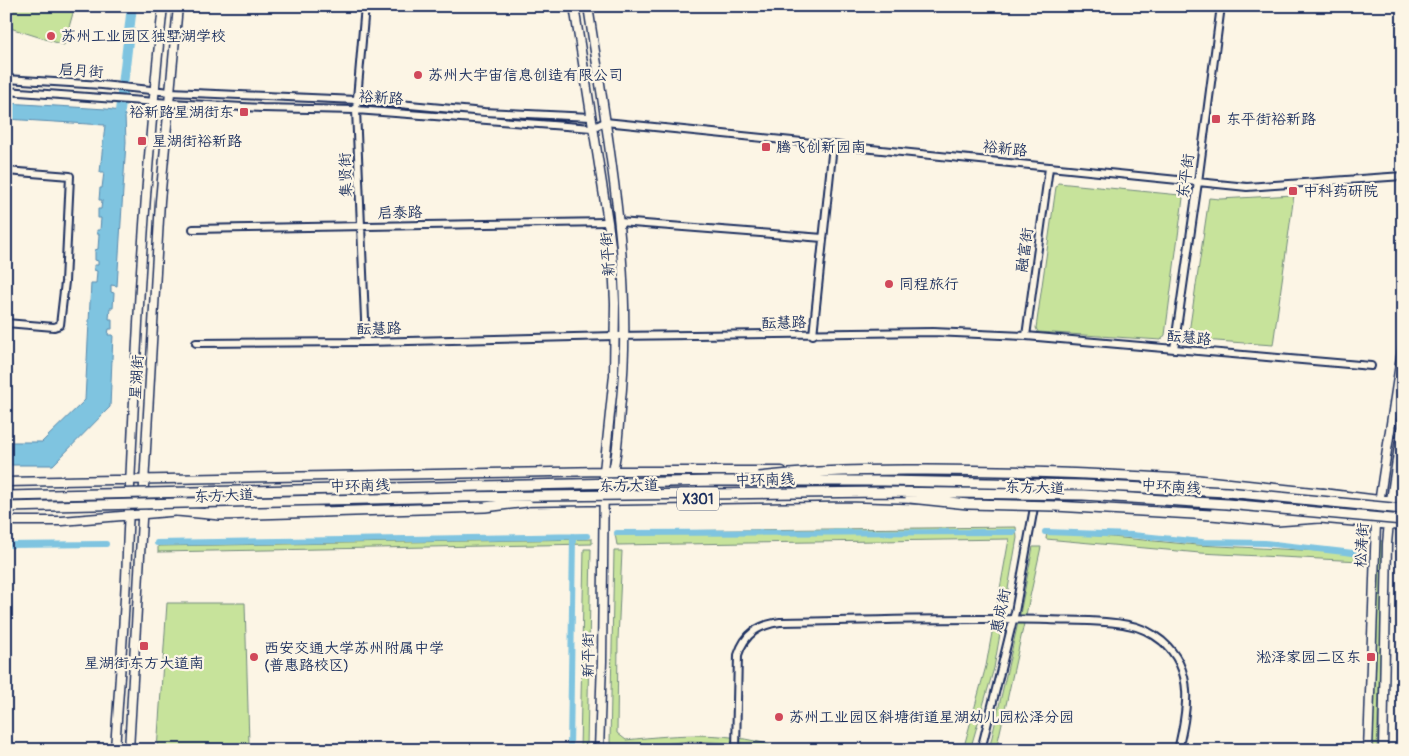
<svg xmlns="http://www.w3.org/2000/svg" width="1409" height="756" font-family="Pangolin,'LXGW WenKai TC',sans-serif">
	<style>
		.green { fill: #c7e39b; stroke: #71897c }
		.water { fill: #7fc4e0; stroke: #5788ac }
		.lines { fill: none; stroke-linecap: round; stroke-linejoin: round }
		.canal { stroke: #7fc4e0; stroke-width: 6 }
		.river { stroke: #7fc4e0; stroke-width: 10 }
		.minor-casing { stroke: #1b2f5e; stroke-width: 10 }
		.major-casing { stroke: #1b2f5e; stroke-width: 11 }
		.highway-casing { stroke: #1b2f5e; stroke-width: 12 }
		.minor { stroke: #fcf5e5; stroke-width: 6 }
		.major { stroke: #fcf5e5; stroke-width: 8 }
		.highway { stroke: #fcf5e5; stroke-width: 9 }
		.highway-bridge-casing { stroke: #1b2f5e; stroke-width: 12; stroke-linecap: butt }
		.highway-bridge { stroke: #fcf5e5; stroke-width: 9 }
		.poi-dot { fill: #d1495b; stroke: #fcf5e5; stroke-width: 2 }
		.labels { text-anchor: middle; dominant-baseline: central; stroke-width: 4.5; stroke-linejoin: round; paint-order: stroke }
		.shield { fill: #fcf5e5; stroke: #5e6a86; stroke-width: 1 }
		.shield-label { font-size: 14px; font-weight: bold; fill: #1b2f5e }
		.poi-label { font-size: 15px; fill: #1b2f5e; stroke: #fcf5e5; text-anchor: start }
		.street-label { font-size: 15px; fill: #1b2f5e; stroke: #fcf5e5 }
	</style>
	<rect width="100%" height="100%" fill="#fcf5e5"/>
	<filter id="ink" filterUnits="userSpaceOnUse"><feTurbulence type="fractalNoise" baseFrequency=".02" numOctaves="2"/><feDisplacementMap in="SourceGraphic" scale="10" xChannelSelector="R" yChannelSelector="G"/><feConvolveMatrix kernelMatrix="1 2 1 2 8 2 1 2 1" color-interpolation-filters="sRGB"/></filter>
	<g filter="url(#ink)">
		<path class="green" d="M 13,6 L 75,6 L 64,45 L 7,27 Z
			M 1058,183 L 1180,195 L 1183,198 L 1165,335 L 1161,340 L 1038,332 L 1036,328 L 1056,187 Z
			M 1294,195 L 1273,345 L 1188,339 L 1209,198 L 1220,199 Z
			M 1016,527 L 1017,538 L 994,668 L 970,750 L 963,750 L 986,666 L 1009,539 L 617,545 L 615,534 L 644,531 Z
			M 1047,531 L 1197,545 L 1362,553 L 1361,561 L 1200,553 L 1046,539 Z
			M 592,539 L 592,544 L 158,552 L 158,546 Z
			M 1379,541 L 1384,541 L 1377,750 L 1370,750 Z
			M 1033,547 L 1041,547 L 996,750 L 989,750 L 1020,614 Z
			M 584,549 L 591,549 L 587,747 L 580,750 Z
			M 614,551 L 622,551 L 618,640 L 617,733 L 626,740 C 681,734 732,730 785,750 L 759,750 L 732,743 L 690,741 L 623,748 L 610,743 Z
			M 167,603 L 245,603 L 249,744 L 246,744 L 243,750 L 157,750 Z"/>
		<path class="water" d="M 6,103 L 106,109 L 120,111 L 125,115 L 126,142 L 117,286 L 111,285 L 111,292 L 114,293 L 113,308 L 110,308 L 109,319 L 112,319 L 112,329 L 109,329 L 108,335 L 113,335 L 110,407 L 53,465 L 6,465 L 6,442 L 42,442 L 85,400 L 91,283 L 96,283 L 97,271 L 94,270 L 94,265 L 98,265 L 98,261 L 95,260 L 95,250 L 98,249 L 99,234 L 97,234 L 97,230 L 100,230 L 101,218 L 98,218 L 98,209 L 101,209 L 102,200 L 99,200 L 100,188 L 102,188 L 104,172 L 100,172 L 105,125 L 6,119 Z"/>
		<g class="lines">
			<path class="canal" d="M 1045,532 L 1132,535 L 1202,542 L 1265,543 L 1362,554
				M 617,533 L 1014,532
				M 157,543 L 587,536
				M 6,545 L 106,544
				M 1401,559 L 1403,559
				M 570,750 L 573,536"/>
			<path class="river" d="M 120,111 L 132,6"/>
			<g class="minor-casing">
				<path id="minor" d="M 365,6 L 356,110 L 366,342
					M 6,79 L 102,85 L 170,92 L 357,100 L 484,112 L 591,117
					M 6,91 L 170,103 L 262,108 L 356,110 L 592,128 L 605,122 L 1247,187 L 1403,176
					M 6,171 L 70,176 L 65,282 L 60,325 L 54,327 L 6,323
					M 619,222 L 823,238
					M 193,229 L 608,222
					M 813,335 L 833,145
					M 1026,336 L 1049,168
					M 196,343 L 366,342 L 615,336 L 933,332 L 1026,336 L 1371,366
					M 1174,349 L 1198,182 L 1221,6
					M 736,750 L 738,655 C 745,633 759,625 780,622 C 870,621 960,617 1049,620 C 1073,621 1106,620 1128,625 C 1141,627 1152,633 1162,641 C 1196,670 1187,712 1178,750
					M 981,750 L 1015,612 L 1035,502"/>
			</g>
			<g class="major-casing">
				<path id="major" d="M 574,6 L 608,222 L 613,262 L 615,303 L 614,375 L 604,471 L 602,661 L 599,750
					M 588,6 C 608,140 635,274 620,410 C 618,436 617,463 608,488
					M 903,474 L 1038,476 L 1147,481
					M 6,482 L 604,471 L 782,471
					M 1323,493 L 1379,500 L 1403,500
					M 958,499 L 1059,502
					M 523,502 L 847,497 L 916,499
					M 1078,503 L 1296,516
					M 208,511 L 389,506
					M 1315,518 L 1403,526
					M 6,521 L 62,521 L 181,511
					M 115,750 C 119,684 125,619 127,553 C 135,371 143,188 163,6
					M 129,750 L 160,201 L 178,6
					M 665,750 C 687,746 708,747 729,750
					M 1368,750 L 1376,523 L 1403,344
					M 1383,750 L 1387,544 L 1391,500 L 1403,420"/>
			</g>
			<g class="highway-casing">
				<path id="highway" d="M 1198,480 L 1327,494
					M 177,511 L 220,515 L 322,512
					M 1211,515 L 1277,521 L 1319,518"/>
			</g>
			<use href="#minor" class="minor"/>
			<use href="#major" class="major"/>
			<use href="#highway" class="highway"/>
			<g class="highway-bridge-casing">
				<path id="highway-bridge" d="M 759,477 C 808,471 857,470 906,470 C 1004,469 1100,474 1198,480
					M 6,496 L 716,481 L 884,481 L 1082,485 L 1227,492 L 1403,509
					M 910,498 L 968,504 L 1055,506 L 1211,515
					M 6,507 L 459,497 L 884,492 L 1083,495 L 1227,504 L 1403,520
					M 322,512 L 485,507 L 527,502"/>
			</g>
			<use href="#highway-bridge" class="highway-bridge"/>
		</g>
	</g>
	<g class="poi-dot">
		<circle cx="51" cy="36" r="5"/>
		<circle cx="418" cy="75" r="5"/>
		<rect x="239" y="107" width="10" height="10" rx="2.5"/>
		<rect x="1211" y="114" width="10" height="10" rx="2.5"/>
		<rect x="137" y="136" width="10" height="10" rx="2.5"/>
		<rect x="761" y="142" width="10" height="10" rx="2.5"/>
		<rect x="1288" y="186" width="10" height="10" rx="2.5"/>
		<circle cx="889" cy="284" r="5"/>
		<rect x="139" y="641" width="10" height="10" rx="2.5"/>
		<circle cx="254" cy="657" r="5"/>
		<rect x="1366" y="652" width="10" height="10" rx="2.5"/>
		<circle cx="779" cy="717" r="5"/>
	</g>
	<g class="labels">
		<rect class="shield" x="677" y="487.5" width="42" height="23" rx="4"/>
		<g class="shield-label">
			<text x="698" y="499">X301</text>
		</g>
		<g class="poi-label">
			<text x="61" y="36">苏州工业园区独墅湖学校</text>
			<text x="428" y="75">苏州大宇宙信息创造有限公司</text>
			<text x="234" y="112" text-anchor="end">裕新路星湖街东</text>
			<text x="1226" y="119">东平街裕新路</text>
			<text x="152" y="141">星湖街裕新路</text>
			<text x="776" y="147">腾飞创新园南</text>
			<text x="1303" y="191">中科药研院</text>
			<text x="899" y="284">同程旅行</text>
			<text x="264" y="648">西安交通大学苏州附属中学<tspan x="264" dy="17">(普惠路校区)</tspan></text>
			<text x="1361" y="657" text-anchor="end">淞泽家园二区东</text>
			<text x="144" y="663" text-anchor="middle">星湖街东方大道南</text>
			<text x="789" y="717">苏州工业园区斜塘街道星湖幼儿园松泽分园</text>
		</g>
		<g class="street-label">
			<text transform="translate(81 71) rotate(4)">启月街</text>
			<text transform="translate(381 98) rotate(4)">裕新路</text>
			<text transform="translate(1005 149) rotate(6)">裕新路</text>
			<text transform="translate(346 175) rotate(-92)">集贤街</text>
			<text transform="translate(1186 176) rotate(-82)">东平街</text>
			<text transform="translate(400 213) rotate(-1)">启泰路</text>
			<text transform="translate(1025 250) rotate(-82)">融富街</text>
			<text transform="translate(608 254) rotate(-94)">新平街</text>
			<text transform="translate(784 323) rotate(-1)">酝慧路</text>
			<text transform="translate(379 329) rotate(-1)">酝慧路</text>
			<text transform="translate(1189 338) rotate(5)">酝慧路</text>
			<text transform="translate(137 377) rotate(-87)">星湖街</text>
			<text transform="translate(765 480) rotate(-1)">中环南线</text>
			<text transform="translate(360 486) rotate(-1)">中环南线</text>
			<text transform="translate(629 486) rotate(-1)">东方大道</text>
			<text transform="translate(1171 487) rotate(4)">中环南线</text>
			<text transform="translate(1035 488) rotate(2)">东方大道</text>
			<text transform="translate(224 496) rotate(-2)">东方大道</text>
			<text transform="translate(1362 545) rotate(-87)">松涛街</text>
			<text transform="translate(1001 611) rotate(-78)">惠成街</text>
			<text transform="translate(588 655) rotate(-90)">新平街</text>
		</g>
	</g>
	<rect width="1409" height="756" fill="none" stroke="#fcf5e5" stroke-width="25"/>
	<rect x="12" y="12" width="1384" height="731" fill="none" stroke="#1b2f5e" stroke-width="2" filter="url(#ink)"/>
</svg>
